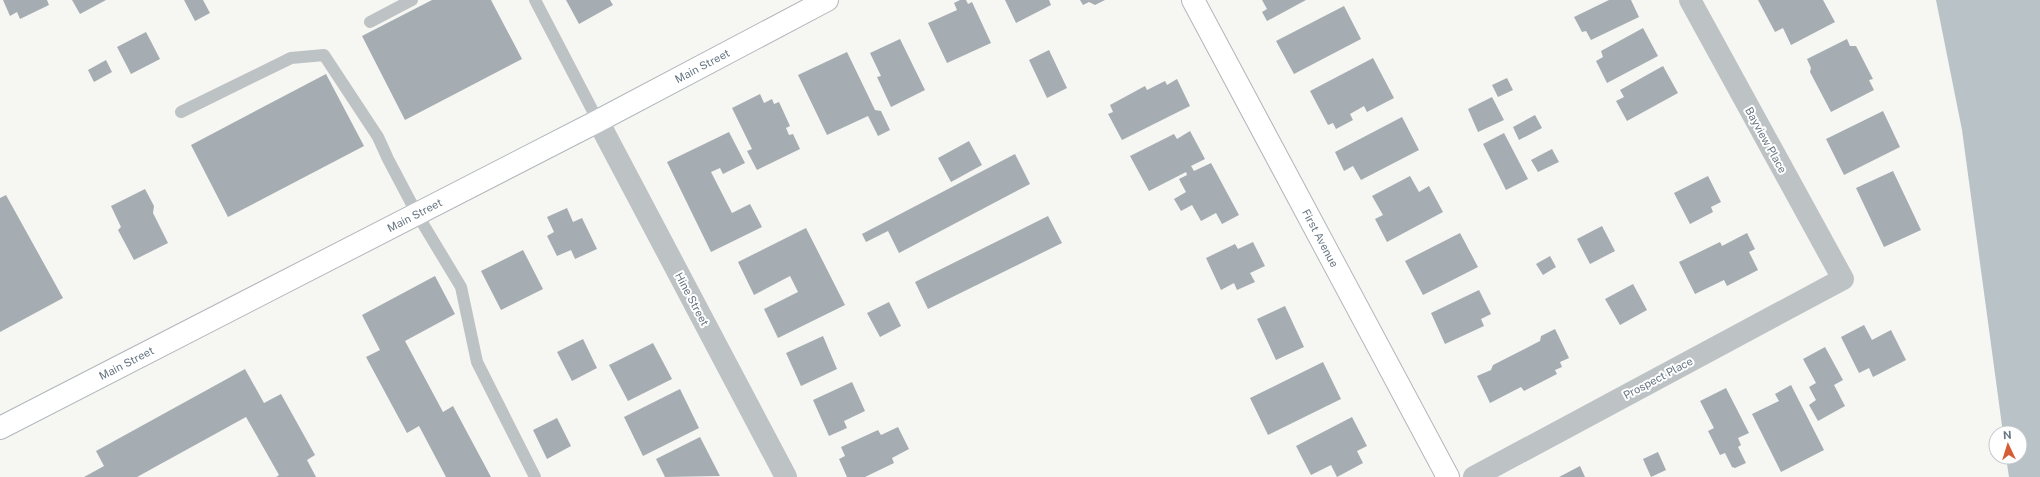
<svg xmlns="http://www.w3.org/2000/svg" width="2040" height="477" font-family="'Public Sans',sans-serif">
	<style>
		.water { fill: #b9c2c7 }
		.building { fill: #a5adb2 }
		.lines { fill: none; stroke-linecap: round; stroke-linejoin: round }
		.secondary-casing { stroke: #b2b7bb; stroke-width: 24 }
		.lane { stroke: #bdc2c5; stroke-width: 12 }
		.street { stroke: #bdc2c5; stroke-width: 22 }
		.secondary { stroke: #fff; stroke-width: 22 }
		.labels { text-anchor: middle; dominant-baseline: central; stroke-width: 4; stroke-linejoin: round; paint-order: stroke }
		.street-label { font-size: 11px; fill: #677682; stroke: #fff }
	</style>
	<rect width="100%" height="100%" fill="#f6f6f3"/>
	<path class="water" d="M 1936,0 L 2040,0 L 2040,477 L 2009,477 L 2006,457 L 2020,457 L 2020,433 L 2003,433 L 1962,130 Z"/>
	<path class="building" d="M 3,0 L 47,0 L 49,5 L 20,19 L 17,12 L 10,16 Z
		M 72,0 L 106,0 L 80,14 Z
		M 184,0 L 203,0 L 210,13 L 195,21 Z
		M 432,0 L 491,0 L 522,59 L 405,120 L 362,36 Z
		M 566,0 L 610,0 L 613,5 L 579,24 Z
		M 960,0 L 966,0 L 968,4 L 972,2 L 991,43 L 947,63 L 928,23 L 957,10 L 954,3 Z
		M 1005,0 L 1049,0 L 1051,5 L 1016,23 Z
		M 1080,0 L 1105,0 L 1095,5 L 1089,2 L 1083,5 Z
		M 1262,0 L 1306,0 L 1267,21 L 1262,12 L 1267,9 Z
		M 1609,0 L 1631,0 L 1639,17 L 1591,40 L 1586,31 L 1582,32 L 1574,17 Z
		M 1758,0 L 1823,0 L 1835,22 L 1791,45 L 1783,28 L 1775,32 Z
		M 1344,6 L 1361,39 L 1294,74 L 1276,41 Z
		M 1643,28 L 1658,56 L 1607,83 L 1596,61 L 1603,57 L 1601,51 Z
		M 146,32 L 160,59 L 131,74 L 117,47 Z
		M 900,39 L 925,90 L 891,107 L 877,77 L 881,76 L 870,53 Z
		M 1847,39 L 1850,46 L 1856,46 L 1873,79 L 1869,80 L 1874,90 L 1831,112 L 1810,72 L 1811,68 L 1807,59 Z
		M 1049,50 L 1067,88 L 1047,98 L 1029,60 Z
		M 847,52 L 875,110 L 881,111 L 890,130 L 878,136 L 868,116 L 827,135 L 798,75 Z
		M 1373,58 L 1394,98 L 1367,112 L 1364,106 L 1350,114 L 1353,120 L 1336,129 L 1333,123 L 1328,125 L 1310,91 Z
		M 106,60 L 112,72 L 94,82 L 88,70 Z
		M 1663,66 L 1678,93 L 1627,121 L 1616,101 L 1624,97 L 1620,90 Z
		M 326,74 L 364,146 L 228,217 L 191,145 Z
		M 1507,78 L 1513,90 L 1498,97 L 1492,85 Z
		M 1177,79 L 1190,106 L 1122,140 L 1108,114 L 1113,112 L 1110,105 L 1145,86 L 1147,90 L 1165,81 L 1167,85 Z
		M 760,94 L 764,103 L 772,99 L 774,104 L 779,102 L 790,126 L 786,128 L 789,135 L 793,134 L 800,149 L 757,170 L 747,151 L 752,149 L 732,108 Z
		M 1492,97 L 1504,120 L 1478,132 L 1468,109 Z
		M 1883,111 L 1900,147 L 1844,175 L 1826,139 Z
		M 1535,115 L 1542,128 L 1519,140 L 1513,127 Z
		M 1402,117 L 1419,150 L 1361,180 L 1353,166 L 1344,171 L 1335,152 Z
		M 1190,131 L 1205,159 L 1191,166 L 1194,171 L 1211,163 L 1239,215 L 1222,224 L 1216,213 L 1201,221 L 1192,205 L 1181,211 L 1174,199 L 1186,192 L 1179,179 L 1187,175 L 1186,172 L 1149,191 L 1130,156 L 1174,134 L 1177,139 Z
		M 729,132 L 745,163 L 723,174 L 720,168 L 711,172 L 732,213 L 750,204 L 762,227 L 711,252 L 667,162 Z
		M 1504,133 L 1528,179 L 1506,190 L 1483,144 Z
		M 969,141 L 982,165 L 951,182 L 938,158 Z
		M 1552,149 L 1559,162 L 1538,172 L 1531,160 Z
		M 1015,154 L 1030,184 L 899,253 L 888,231 L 866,242 L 862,234 Z
		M 1893,171 L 1921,230 L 1884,247 L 1856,188 Z
		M 1410,176 L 1419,192 L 1429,186 L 1443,212 L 1387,242 L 1375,219 L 1383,215 L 1372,196 Z
		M 1708,176 L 1721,202 L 1711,207 L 1713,212 L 1690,224 L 1674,193 Z
		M 145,189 L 154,206 L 153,213 L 168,243 L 134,260 L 118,230 L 121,227 L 111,206 Z
		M 6,195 L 63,298 L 0,332 L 0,198 Z
		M 567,208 L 573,222 L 582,218 L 597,249 L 575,259 L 571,250 L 557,256 L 547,236 L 554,232 L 547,217 Z
		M 1048,216 L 1062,243 L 928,309 L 915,282 Z
		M 1602,226 L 1615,251 L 1590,264 L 1577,239 Z
		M 806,228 L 845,305 L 778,338 L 764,309 L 798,292 L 790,276 L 754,295 L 738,262 Z
		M 1460,233 L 1478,267 L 1423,295 L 1405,261 Z
		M 1747,233 L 1755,249 L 1749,252 L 1758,270 L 1727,286 L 1724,280 L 1695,294 L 1679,262 L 1720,242 L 1722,246 Z
		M 1253,242 L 1265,266 L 1250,273 L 1255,282 L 1237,290 L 1234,283 L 1221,290 L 1206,258 L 1235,244 L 1238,249 Z
		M 523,250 L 543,289 L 501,310 L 481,271 Z
		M 1550,256 L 1556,267 L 1543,275 L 1536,264 Z
		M 435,276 L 455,314 L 405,341 L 443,412 L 453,406 L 491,477 L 446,477 L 419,426 L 407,433 L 366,357 L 380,350 L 362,315 Z
		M 1633,284 L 1647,310 L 1620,325 L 1605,299 Z
		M 1479,290 L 1491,314 L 1481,319 L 1484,326 L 1445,344 L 1431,313 Z
		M 889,302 L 901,326 L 880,337 L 867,313 Z
		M 1285,306 L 1304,347 L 1276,360 L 1257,319 Z
		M 1864,325 L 1872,340 L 1891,330 L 1906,360 L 1873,377 L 1869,368 L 1859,373 L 1841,337 Z
		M 1555,329 L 1569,358 L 1560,362 L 1562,367 L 1555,370 L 1557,374 L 1524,391 L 1521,387 L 1490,403 L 1477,376 L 1491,370 L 1493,365 L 1540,341 L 1541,336 Z
		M 823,336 L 837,369 L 801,386 L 786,353 Z
		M 583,339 L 597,368 L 572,381 L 557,352 Z
		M 653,343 L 672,379 L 628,401 L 609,365 Z
		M 1825,347 L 1843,380 L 1834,385 L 1845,406 L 1818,421 L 1809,405 L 1816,400 L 1809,387 L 1816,383 L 1803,359 Z
		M 1323,362 L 1341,399 L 1268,435 L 1250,398 Z
		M 245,369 L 264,403 L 281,394 L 315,455 L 307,460 L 316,477 L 276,477 L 279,475 L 246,417 L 137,477 L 84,477 L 104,466 L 96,451 Z
		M 852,382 L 865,411 L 844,421 L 847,428 L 829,436 L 813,400 Z
		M 1791,385 L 1824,450 L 1781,472 L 1752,414 L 1779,401 L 1775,394 Z
		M 1726,388 L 1749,433 L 1738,438 L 1741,445 L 1738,447 L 1746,463 L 1735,468 L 1732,467 L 1725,453 L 1720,455 L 1708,431 L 1714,428 L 1700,401 Z
		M 680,389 L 699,428 L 643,456 L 624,417 Z
		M 1352,417 L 1367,446 L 1357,451 L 1363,463 L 1337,477 L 1331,465 L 1311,475 L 1296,446 Z
		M 557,418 L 571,446 L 547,459 L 533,430 Z
		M 898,427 L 909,449 L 892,458 L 894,463 L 865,477 L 847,477 L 839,459 L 845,456 L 841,447 L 878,430 L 881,435 Z
		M 700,437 L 720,476 L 665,477 L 656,459 Z
		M 1658,452 L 1666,470 L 1651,477 L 1643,459 Z
		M 1580,466 L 1585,477 L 1559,477 Z"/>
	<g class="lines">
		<g class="secondary-casing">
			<g id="secondary">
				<path id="s1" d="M 1193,0 L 1448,477"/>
				<path id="s2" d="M 0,428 L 598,121 L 827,0"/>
			</g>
		</g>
		<path class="lane" d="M 535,0 L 598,121
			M 370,22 L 412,0
			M 181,112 L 291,58 L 324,55 L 378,137 L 388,159 L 417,214 L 461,287 L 477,362 L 535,477"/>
		<path class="street" d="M 598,121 L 786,477
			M 1474,477 L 1843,279 L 1690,0"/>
		<use href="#secondary" class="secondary"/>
	</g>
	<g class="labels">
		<g class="street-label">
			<text stroke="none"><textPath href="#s2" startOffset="790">Main Street</textPath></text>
			<text transform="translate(1766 140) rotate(61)">Bayview Place</text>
			<text stroke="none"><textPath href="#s2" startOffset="466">Main Street</textPath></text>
			<text stroke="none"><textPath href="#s1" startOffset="270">First Avenue</textPath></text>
			<text transform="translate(692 299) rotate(62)">Hine Street</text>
			<text stroke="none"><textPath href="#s2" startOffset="142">Main Street</textPath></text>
			<text transform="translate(1658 378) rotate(-28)">Prospect Place</text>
		</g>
	</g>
	<g transform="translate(2008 445) rotate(356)"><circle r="19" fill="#ffffff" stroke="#c2c8cd"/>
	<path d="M0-3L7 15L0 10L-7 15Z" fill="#d55c34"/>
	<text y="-6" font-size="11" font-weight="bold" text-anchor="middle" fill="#677682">N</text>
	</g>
</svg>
